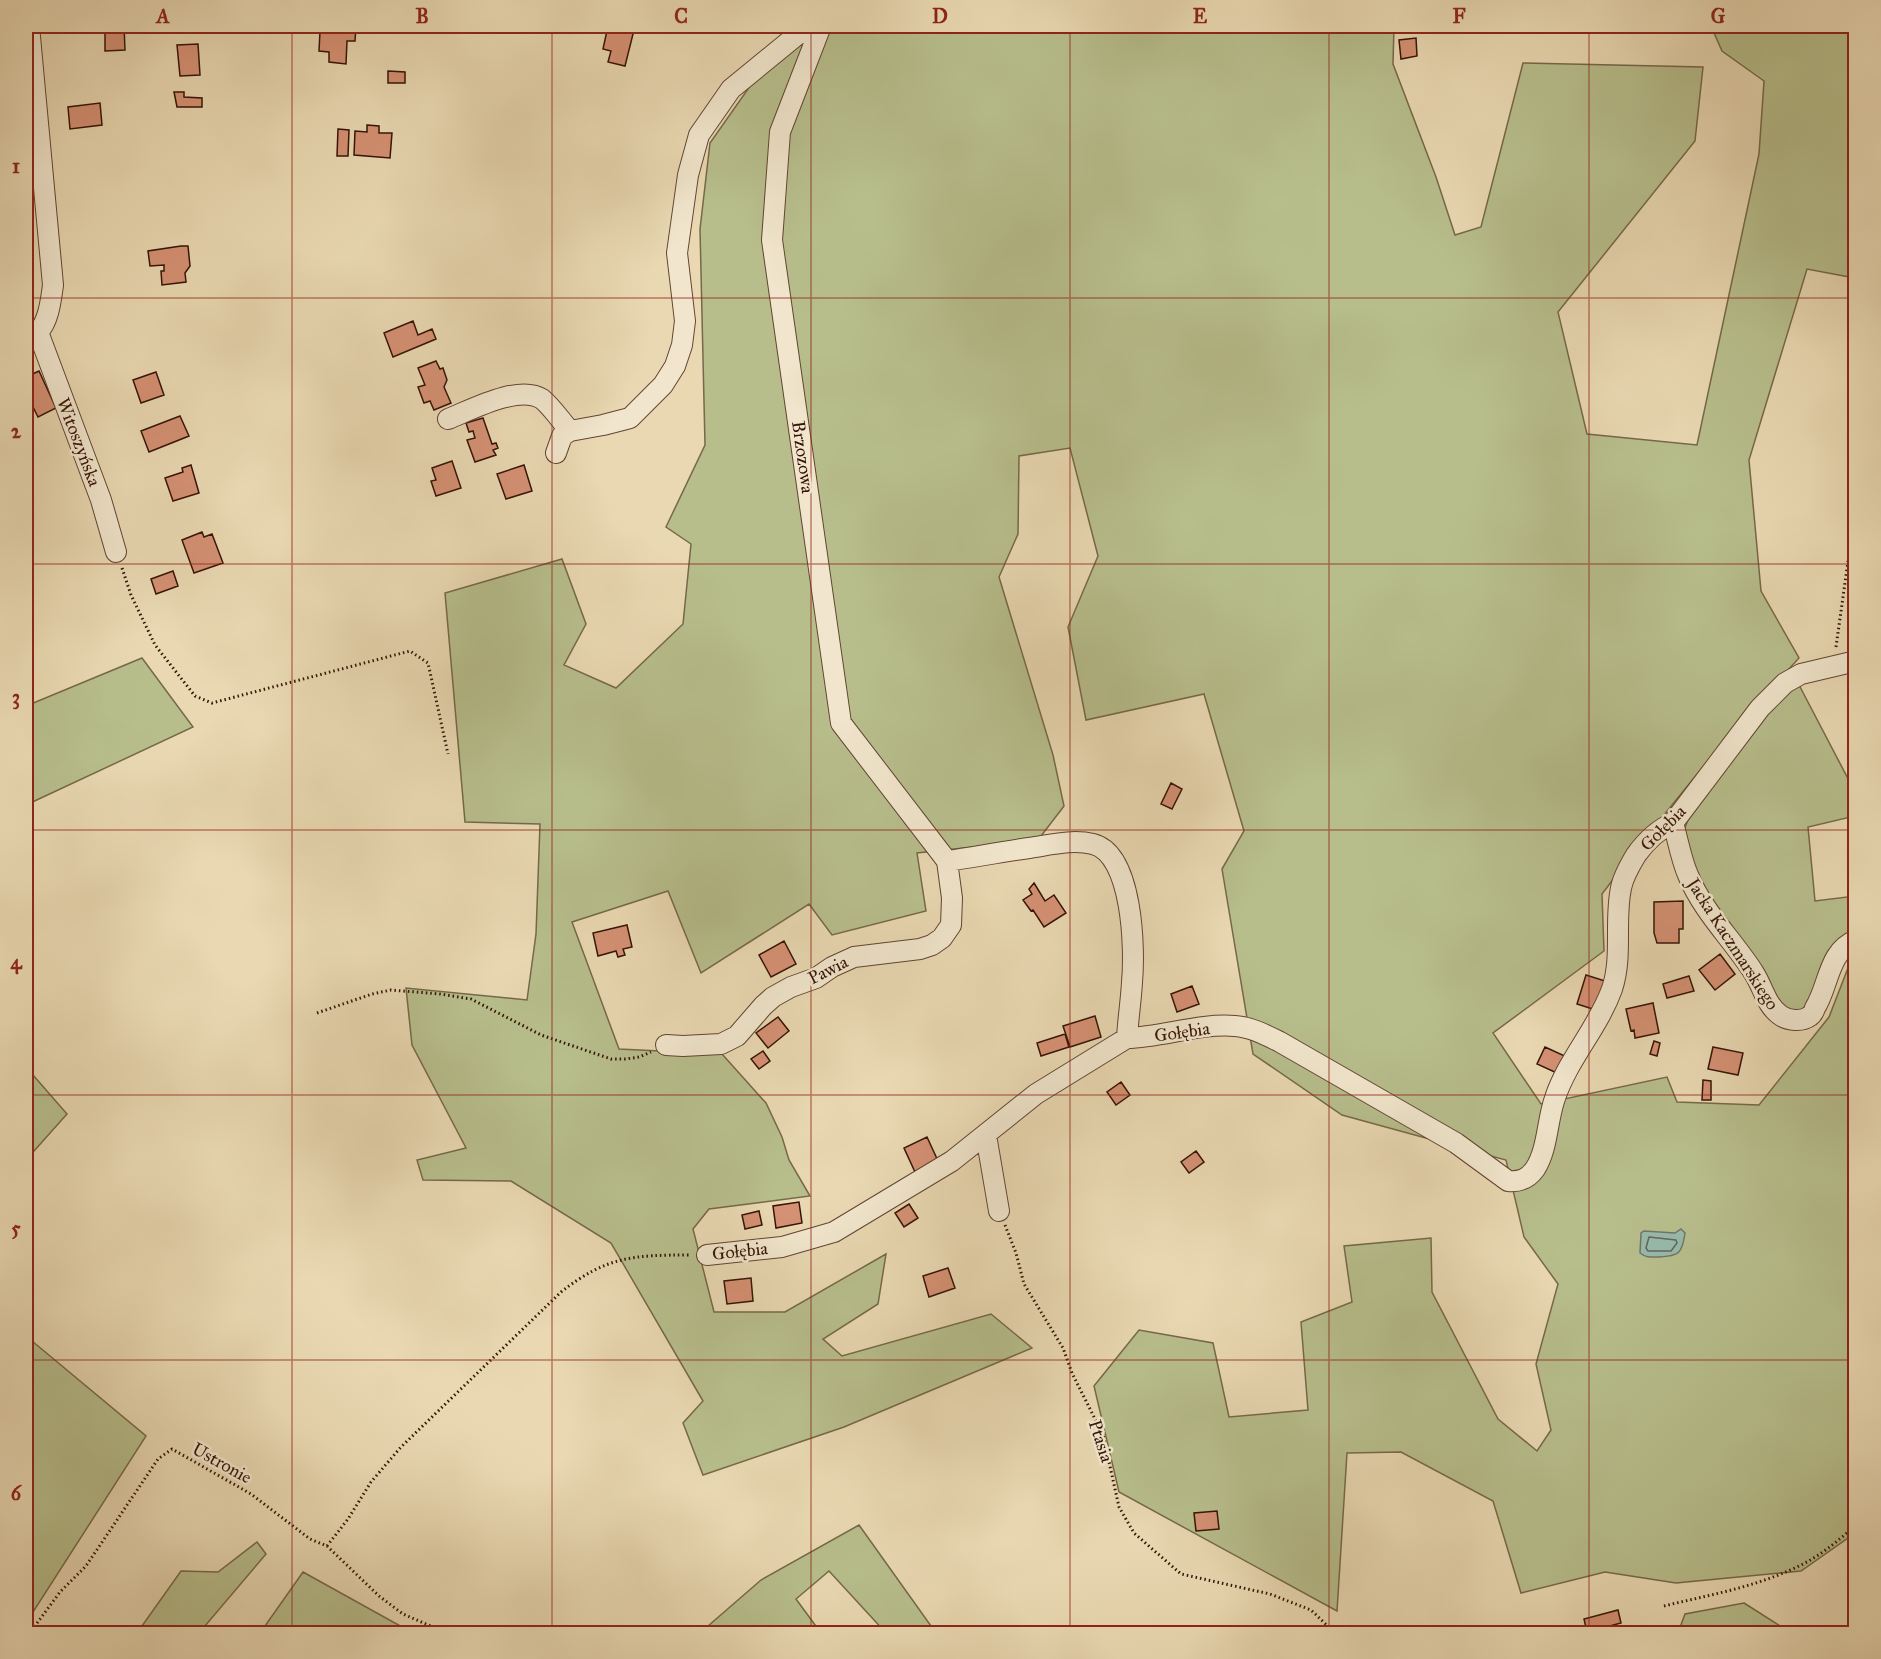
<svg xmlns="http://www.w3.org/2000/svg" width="1881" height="1659" font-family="'IM FELL Great Primer',serif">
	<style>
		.green { fill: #b7be8c; stroke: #766849; stroke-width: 1.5 }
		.water { fill: #97baab; stroke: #707769; stroke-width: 1.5 }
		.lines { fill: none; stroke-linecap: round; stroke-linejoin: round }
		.shore { stroke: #666658; stroke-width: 1.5 }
		.building { fill: #d59174; stroke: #351306; stroke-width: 1.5 }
		.minor-casing { stroke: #624431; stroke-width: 22 }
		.path { stroke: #351306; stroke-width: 3; stroke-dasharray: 1.5 3; stroke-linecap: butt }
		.minor { stroke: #f1e6cd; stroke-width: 20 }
		.grid { fill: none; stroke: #8f2418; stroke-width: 1.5; stroke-opacity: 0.55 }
		.labels { text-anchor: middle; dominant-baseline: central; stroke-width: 5; stroke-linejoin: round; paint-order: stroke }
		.street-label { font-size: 18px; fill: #351306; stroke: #f1e6cd }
		.neatline { fill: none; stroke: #8f2418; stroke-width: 2 }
		.grid-label { font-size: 20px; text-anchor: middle; font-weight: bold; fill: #8f2418 }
	</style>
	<rect width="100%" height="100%" fill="#e9d8b2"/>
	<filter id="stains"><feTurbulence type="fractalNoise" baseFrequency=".00333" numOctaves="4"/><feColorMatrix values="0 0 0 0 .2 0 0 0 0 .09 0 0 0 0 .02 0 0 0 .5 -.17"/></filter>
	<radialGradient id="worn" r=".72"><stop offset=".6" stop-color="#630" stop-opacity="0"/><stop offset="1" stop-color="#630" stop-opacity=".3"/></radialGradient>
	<path class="green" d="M 819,26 L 1394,26 L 1393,64 L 1436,177 L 1455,235 L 1481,227 L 1523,63 L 1703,67 L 1695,141 L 1558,312 L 1587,434 L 1697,445 L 1759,154 L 1764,81 L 1722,51 L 1711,26 L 1855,26 L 1855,278 L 1807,269 L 1749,460 L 1761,591 L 1799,658 L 1729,735 L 1637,848 L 1602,894 L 1604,951 L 1493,1033 L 1541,1104 L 1667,1077 L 1677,1102 L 1759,1105 L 1829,1017 L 1853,955 L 1855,954 L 1855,1533 L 1801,1571 L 1676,1583 L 1605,1572 L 1521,1593 L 1493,1501 L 1401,1452 L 1347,1453 L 1337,1611 L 1119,1492 L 1094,1386 L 1139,1330 L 1213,1343 L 1229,1417 L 1308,1410 L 1301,1322 L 1352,1302 L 1344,1246 L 1431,1238 L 1432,1292 L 1498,1419 L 1537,1451 L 1551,1430 L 1536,1364 L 1558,1284 L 1524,1237 L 1506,1160 L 1342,1115 L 1253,1054 L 1222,869 L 1244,831 L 1204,694 L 1086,720 L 1068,627 L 1098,556 L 1070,448 L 1019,456 L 1018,534 L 999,577 L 1053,755 L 1064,806 L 1038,840 L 917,853 L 926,911 L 832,935 L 809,904 L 701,973 L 668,891 L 572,922 L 619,1049 L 722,1054 L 766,1103 L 782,1137 L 789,1160 L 810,1196 L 709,1209 L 693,1229 L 714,1312 L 785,1312 L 886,1254 L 878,1304 L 823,1339 L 842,1356 L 991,1314 L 1032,1348 L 844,1427 L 703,1475 L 683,1423 L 703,1401 L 611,1243 L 511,1181 L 423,1180 L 417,1160 L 466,1148 L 412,1045 L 406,988 L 527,1000 L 536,934 L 540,824 L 465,822 L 445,593 L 562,559 L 586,624 L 564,665 L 616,688 L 683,624 L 691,544 L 666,527 L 705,445 L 700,229 L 710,143 L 762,69 Z
		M 142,658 L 193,727 L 26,805 L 26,706 Z
		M 1798,683 L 1856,794 L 1855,816 L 1808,827 L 1815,901 L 1855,896 L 1856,934 L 1800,1013 L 1781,1008 L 1706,898 L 1688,863 L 1684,830 L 1688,820 L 1765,716 Z
		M 26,1067 L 67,1114 L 26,1160 Z
		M 26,1336 L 146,1436 L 26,1623 Z
		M 859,1525 L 936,1633 L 886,1633 L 829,1571 L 796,1599 L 821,1633 L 700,1633 L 761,1580 Z
		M 257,1542 L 266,1554 L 199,1633 L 137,1633 L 181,1571 L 218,1572 Z
		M 303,1572 L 413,1633 L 260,1633 Z
		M 1744,1603 L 1791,1633 L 1678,1633 L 1685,1614 Z"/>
	<path class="water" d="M 1681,1229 L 1685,1233 C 1682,1254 1679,1256 1659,1257 C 1652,1257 1646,1258 1640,1253 L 1641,1233 L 1644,1231 L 1675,1233 Z"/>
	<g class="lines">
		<path class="shore" d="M 1649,1237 L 1676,1240 L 1677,1243 L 1671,1251 L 1648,1251 L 1646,1248 Z"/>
	</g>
	<path class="building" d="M 105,26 L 124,26 L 125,50 L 105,51 Z
		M 330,26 L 356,26 L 355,41 L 347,41 L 346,64 L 329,62 L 329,52 L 319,51 L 320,31 L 329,32 Z
		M 608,26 L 635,26 L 625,66 L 608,62 L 611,51 L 603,49 Z
		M 727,26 L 742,26 L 729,31 Z
		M 1416,38 L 1417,56 L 1401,59 L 1399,40 Z
		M 198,44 L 200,75 L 180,76 L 177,45 Z
		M 388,71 L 405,72 L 405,83 L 388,83 Z
		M 174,92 L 184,92 L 184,97 L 202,98 L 202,107 L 177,107 Z
		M 100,103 L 102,125 L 70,129 L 68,107 Z
		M 367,125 L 379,126 L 379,133 L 392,133 L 390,158 L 354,155 L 355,131 L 367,132 Z
		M 338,129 L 349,130 L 348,156 L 337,156 Z
		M 181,246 L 188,246 L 190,266 L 185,273 L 186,282 L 162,285 L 161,271 L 164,271 L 164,265 L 150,266 L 148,251 Z
		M 413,321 L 418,335 L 432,329 L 436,339 L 393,357 L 384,333 Z
		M 436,361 L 440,369 L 443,368 L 447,380 L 444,387 L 451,403 L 434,410 L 430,401 L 424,403 L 418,387 L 425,385 L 418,368 Z
		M 39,371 L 56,408 L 38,417 L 31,403 L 26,405 L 26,377 Z
		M 156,372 L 164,395 L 141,403 L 133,380 Z
		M 180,416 L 189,436 L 149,452 L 141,431 Z
		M 483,418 L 492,444 L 496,443 L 498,448 L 493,450 L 496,455 L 475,462 L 467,440 L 475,438 L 473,431 L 469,432 L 466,423 Z
		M 452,461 L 461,488 L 436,496 L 431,481 L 436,480 L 432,468 Z
		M 191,465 L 199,493 L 173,501 L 165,478 L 183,472 L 182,468 Z
		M 524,465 L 532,491 L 506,499 L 497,474 Z
		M 202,532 L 204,537 L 212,534 L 223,563 L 194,573 L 182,540 Z
		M 173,571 L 178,586 L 156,594 L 151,579 Z
		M 1171,783 L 1182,789 L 1172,809 L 1161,804 Z
		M 1034,883 L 1045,901 L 1054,895 L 1066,913 L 1044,927 L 1033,910 L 1031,911 L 1023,900 L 1032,894 L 1029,889 Z
		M 1683,901 L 1683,929 L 1679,929 L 1679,943 L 1657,943 L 1654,933 L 1654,902 Z
		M 627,925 L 632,947 L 623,949 L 625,955 L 618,957 L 616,951 L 598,956 L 593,933 Z
		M 784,941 L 796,964 L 771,977 L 759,955 Z
		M 1720,954 L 1735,974 L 1715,990 L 1699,970 Z
		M 1586,975 L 1605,981 L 1596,1010 L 1577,1004 Z
		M 1689,976 L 1694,991 L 1667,998 L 1663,984 Z
		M 1192,986 L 1199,1004 L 1177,1012 L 1171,994 Z
		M 1653,1003 L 1659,1033 L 1635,1038 L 1634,1030 L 1631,1031 L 1626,1009 Z
		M 1095,1016 L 1101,1037 L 1070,1047 L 1063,1026 Z
		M 778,1017 L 789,1031 L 768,1048 L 756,1033 Z
		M 1065,1034 L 1069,1047 L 1041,1056 L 1037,1043 Z
		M 1654,1041 L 1660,1043 L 1657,1056 L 1650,1054 Z
		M 1545,1047 L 1567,1057 L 1559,1074 L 1537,1064 Z
		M 1713,1047 L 1743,1053 L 1738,1075 L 1708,1069 Z
		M 763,1051 L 770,1061 L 759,1069 L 751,1059 Z
		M 1703,1080 L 1711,1081 L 1711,1100 L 1702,1100 Z
		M 1121,1082 L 1130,1095 L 1116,1105 L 1107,1092 Z
		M 927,1137 L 938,1161 L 915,1172 L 904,1148 Z
		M 1196,1151 L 1204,1162 L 1189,1173 L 1181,1162 Z
		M 799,1202 L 802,1223 L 776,1228 L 773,1206 Z
		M 909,1204 L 918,1218 L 904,1227 L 895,1213 Z
		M 759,1211 L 762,1225 L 745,1229 L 742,1215 Z
		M 948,1268 L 955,1288 L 929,1297 L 923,1276 Z
		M 751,1278 L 753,1301 L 727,1304 L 724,1281 Z
		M 1217,1511 L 1219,1529 L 1196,1531 L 1194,1513 Z
		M 1618,1610 L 1621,1623 L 1587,1632 L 1584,1619 Z
		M 1608,1627 L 1610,1633 L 1600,1634 L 1599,1629 Z
		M 1641,1628 L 1642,1634 L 1625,1634 L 1625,1632 Z"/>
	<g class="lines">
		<g class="minor-casing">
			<path id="minor" d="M 38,332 L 101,500 L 116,552
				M 26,339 C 29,337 35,335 38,332 C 49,321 51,299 53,285 L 29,26
				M 448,419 C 471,410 519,384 542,399 C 552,407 561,421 570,431
				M 556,453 L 562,436 L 570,431 L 603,425 L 630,418 L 663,385 L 675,366 L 682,345 L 685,321 L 677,253 L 688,175 L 699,135 L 731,89 L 808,26
				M 1673,823 C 1678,840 1681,859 1688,875 C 1703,912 1733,940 1754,973 C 1763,987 1766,1005 1780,1015 C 1788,1021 1802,1022 1810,1016 C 1813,1014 1814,1011 1815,1008 C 1829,986 1828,951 1856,940
				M 947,861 C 974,857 1001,852 1029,848 C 1050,845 1072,839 1093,844 C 1133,854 1135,950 1132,982 C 1131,1001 1128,1019 1127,1038
				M 666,1045 L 683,1046 L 721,1044 L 737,1036 L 763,1006 L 773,997 L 791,987 L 816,978 L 832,967 L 854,957 L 920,949 L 932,945 L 942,938 L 951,925 L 952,898 L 947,861 L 841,723 L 772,240 L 780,132 L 821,26
				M 986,1135 L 999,1211
				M 707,1255 L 782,1247 L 834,1232 L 952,1161 L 1036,1094 L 1127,1038 C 1163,1037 1199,1023 1235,1026 C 1251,1027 1266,1035 1280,1042 L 1456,1143 L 1508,1181 C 1520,1182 1528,1179 1535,1169 C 1548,1149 1547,1120 1555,1098 C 1568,1059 1598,1028 1612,989 C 1623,956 1614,922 1621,888 C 1623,877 1630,865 1636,855 C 1646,841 1657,830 1673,823 L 1760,708 L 1785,683 L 1801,674 L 1856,661"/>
		</g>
		<path class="path" d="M 122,568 L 131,595 L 155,645 L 195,696 L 212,703 L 410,651 L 428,663 L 448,754
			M 1836,647 L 1851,540 L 1856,531
			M 317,1013 L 372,994 L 391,990 L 440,994 L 471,999 L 541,1035 L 611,1059 L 626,1059 L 639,1057 L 651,1052
			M 1005,1225 L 1016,1253 L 1024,1284 L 1063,1348 L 1072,1373 L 1103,1435 L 1119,1507 L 1134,1533 L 1181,1574 L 1270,1594 L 1311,1610 L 1336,1634
			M 327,1546 L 348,1519 L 371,1482 L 401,1447 L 561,1292 C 607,1256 634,1255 690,1255
			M 1664,1606 C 1709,1595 1756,1587 1799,1566 C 1820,1556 1838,1541 1856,1525
			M 29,1634 L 60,1592 L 86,1566 L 158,1459 L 172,1449 L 251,1494 L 310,1539 L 327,1546 L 379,1596 L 403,1614 L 449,1634"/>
		<use href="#minor" class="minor"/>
	</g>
	<path class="grid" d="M 292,26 L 292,1634M 552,26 L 552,1634M 811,26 L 811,1634M 1070,26 L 1070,1634M 1329,26 L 1329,1634M 1589,26 L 1589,1634M 26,298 L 1856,298M 26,564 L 1856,564M 26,830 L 1856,830M 26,1095 L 1856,1095M 26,1360 L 1856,1360"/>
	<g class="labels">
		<g class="street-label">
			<text transform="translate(79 442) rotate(69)">Witoszyńska</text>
			<text transform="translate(803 457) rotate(82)">Brzozowa</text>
			<text transform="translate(1663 828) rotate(-45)">Gołębia</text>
			<text transform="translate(1733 944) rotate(57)">Jacka Kaczmarskiego</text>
			<text transform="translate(828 970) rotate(-27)">Pawia</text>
			<text transform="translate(1182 1032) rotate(-8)">Gołębia</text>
			<text transform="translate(740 1251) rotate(-6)">Gołębia</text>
			<text transform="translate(1101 1441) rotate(72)">Ptasia</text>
			<text transform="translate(222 1463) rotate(29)">Ustronie</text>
		</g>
	</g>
	<rect width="1881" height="1659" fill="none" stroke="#e9d8b2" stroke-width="66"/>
	<rect x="33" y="33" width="1815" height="1593" class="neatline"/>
	<g class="grid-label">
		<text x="163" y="23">A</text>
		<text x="422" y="23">B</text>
		<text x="681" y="23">C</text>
		<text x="940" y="23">D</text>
		<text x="1200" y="23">E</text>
		<text x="1459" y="23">F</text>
		<text x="1718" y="23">G</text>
		<text x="16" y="173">1</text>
		<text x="16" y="438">2</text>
		<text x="16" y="704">3</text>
		<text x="16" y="969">4</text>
		<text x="16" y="1235">5</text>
		<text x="16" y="1500">6</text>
	</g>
	<rect width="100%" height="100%" filter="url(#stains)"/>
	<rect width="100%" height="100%" fill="url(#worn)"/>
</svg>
